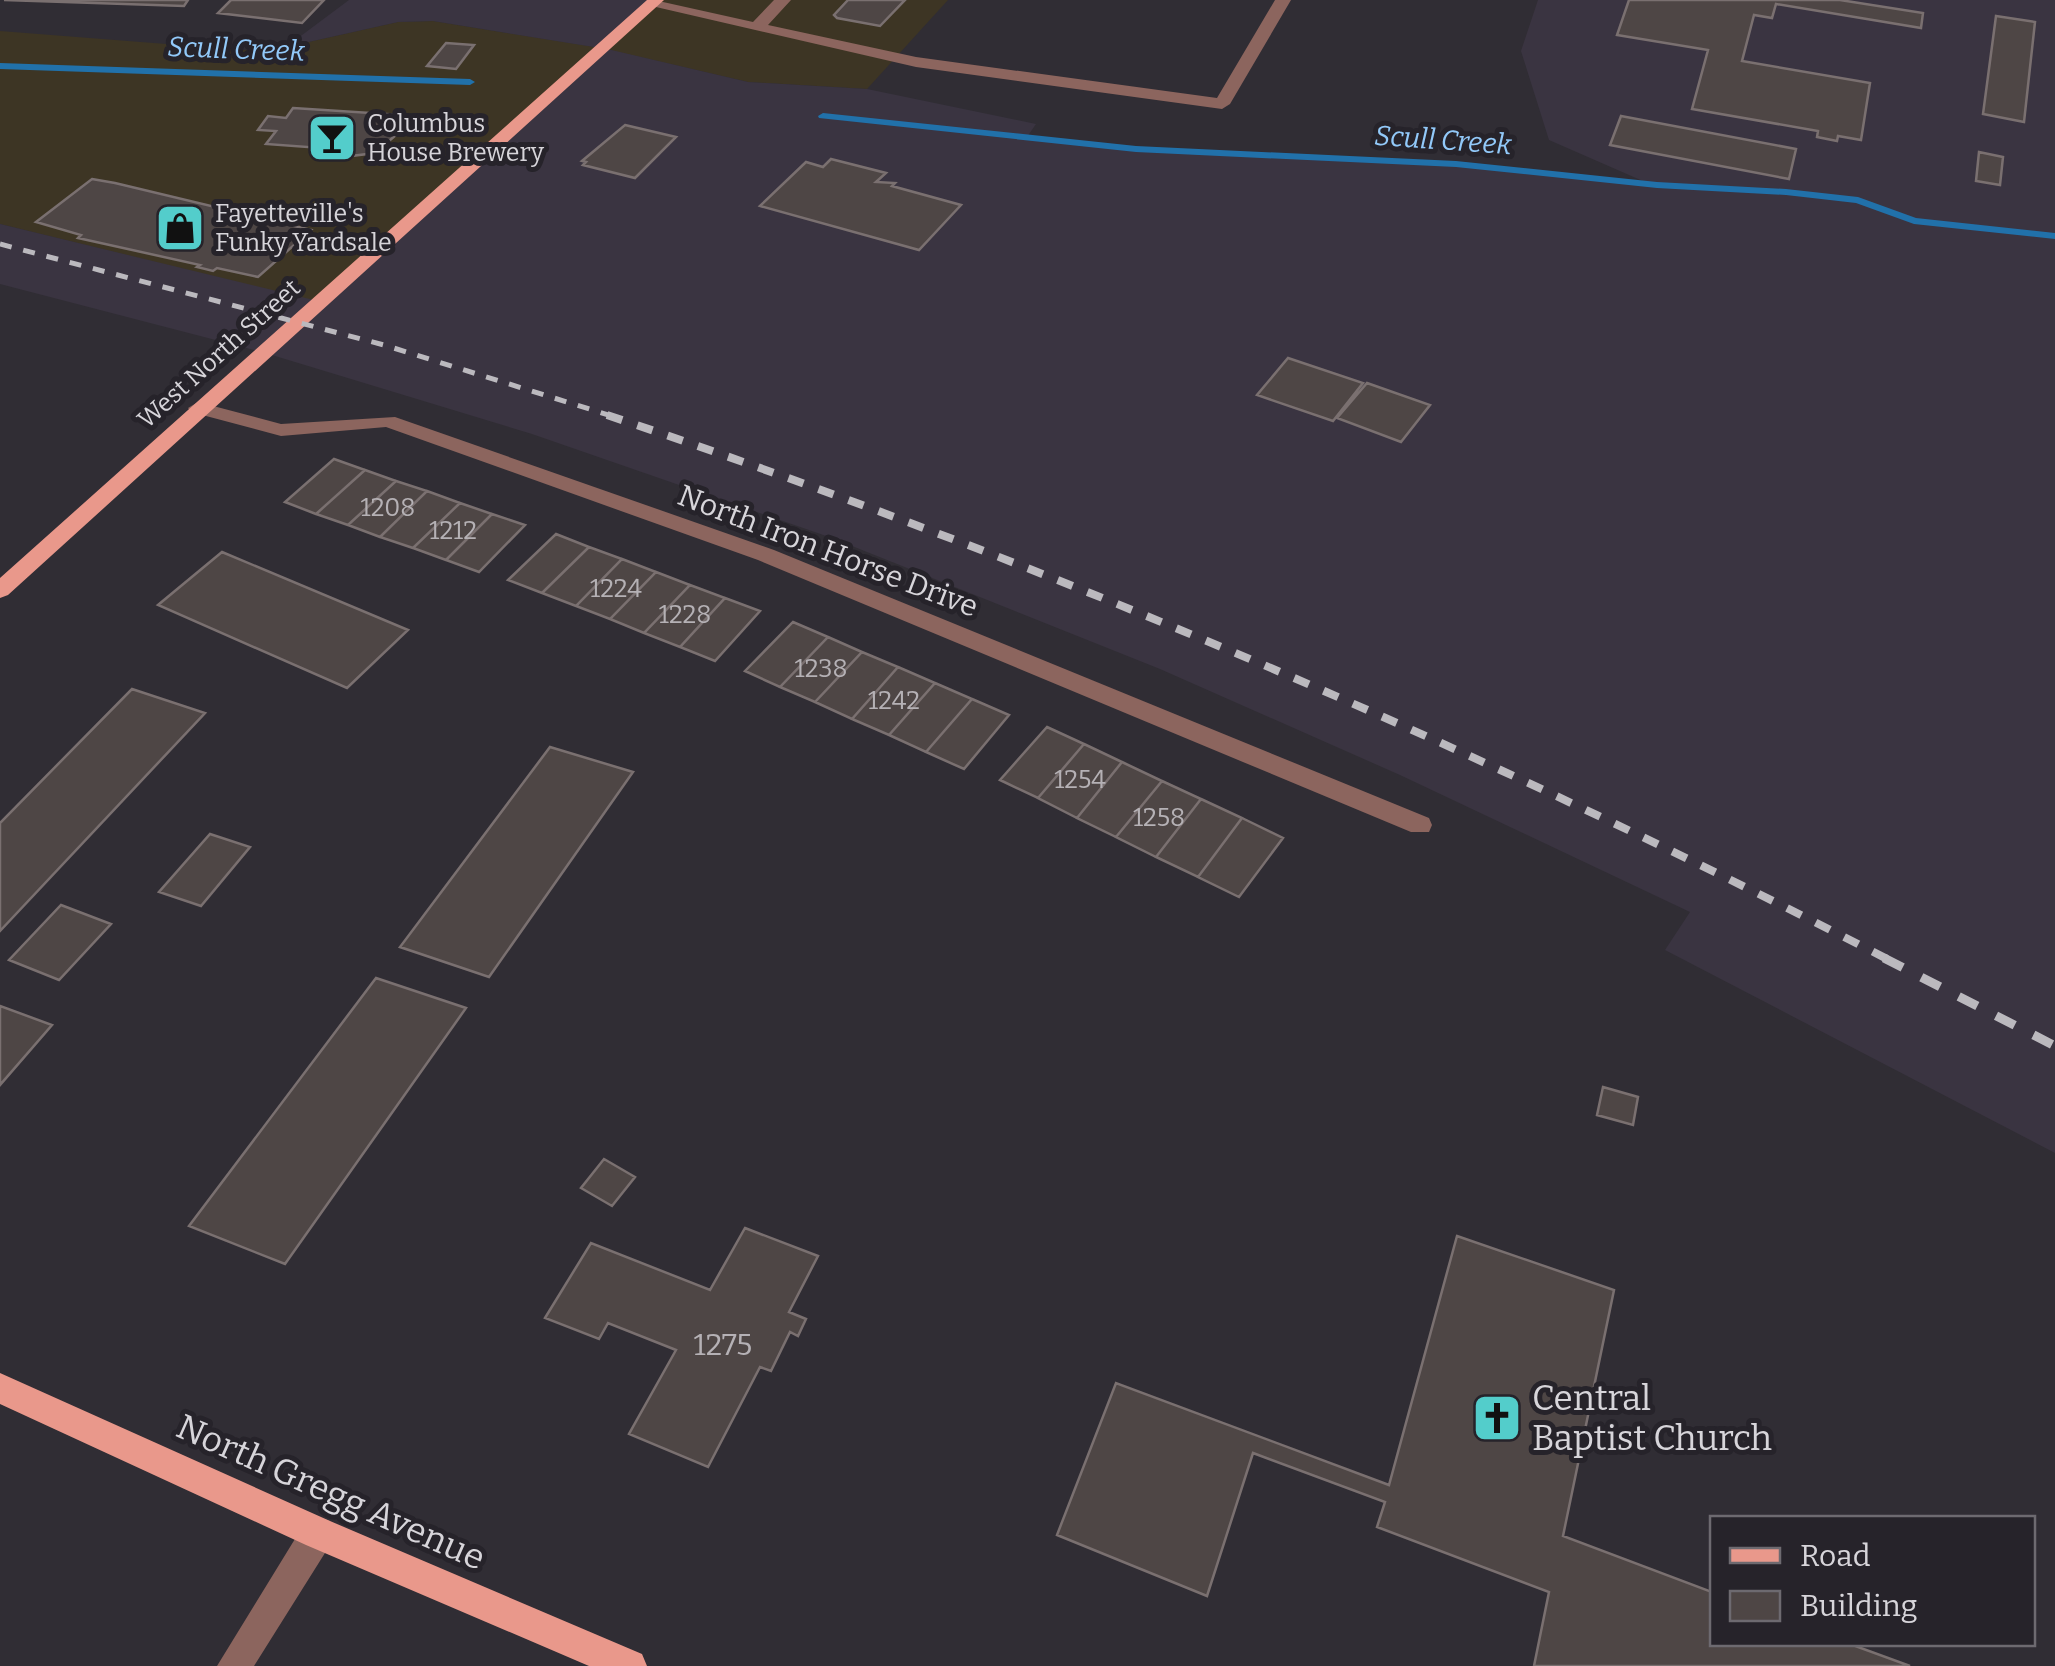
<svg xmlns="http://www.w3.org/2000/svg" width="2055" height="1666" font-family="Bitter,serif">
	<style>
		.commercial { fill: #3d3524 }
		.built { fill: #3a3441 }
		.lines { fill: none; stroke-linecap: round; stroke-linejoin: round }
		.stream { fill: #2171aa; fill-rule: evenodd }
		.building { fill: #4e4645; stroke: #7a7070; stroke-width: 2.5 }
		.minor { fill: #8c655e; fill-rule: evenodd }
		.major { fill: #e9988b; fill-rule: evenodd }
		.rail-far2 { stroke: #bbb9be; stroke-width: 5; stroke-dasharray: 12 12; stroke-linecap: butt }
		.rail-far1 { stroke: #bbb9be; stroke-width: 8; stroke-dasharray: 16 16; stroke-linecap: butt }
		.rail { stroke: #bbb9be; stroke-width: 9; stroke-dasharray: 21 21; stroke-linecap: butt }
		.labels { text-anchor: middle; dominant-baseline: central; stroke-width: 10; stroke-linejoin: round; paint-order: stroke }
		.far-poi-label { font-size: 25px; fill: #d7d5da; stroke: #26232a; text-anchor: start }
		.far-street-label { font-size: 25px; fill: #d7d5da; stroke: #26232a }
		.number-label { font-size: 25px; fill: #b5b1b5 }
		.far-water-label { font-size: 28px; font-style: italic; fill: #92c9f9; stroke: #26232a }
		.street-label { font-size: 30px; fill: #d7d5da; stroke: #26232a }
		.near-number-label { font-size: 30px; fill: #b5b1b5 }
		.near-poi-label { font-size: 35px; fill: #d7d5da; stroke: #26232a; text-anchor: start }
		.near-street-label { font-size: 35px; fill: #d7d5da; stroke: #26232a }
	</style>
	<rect width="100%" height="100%" fill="#302d34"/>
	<path class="commercial" d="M 656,0 L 948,0 L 867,89 L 748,82 L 601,48 L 318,302 L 0,224 L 0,31 L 243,50 L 286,47 L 398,22 L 433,21 L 601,48 Z"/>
	<path class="built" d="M 349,0 L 656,0 L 603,48 L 748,82 L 867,89 L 1036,124 L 1027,137 L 1136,149 L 1456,164 L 1652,185 L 1549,140 L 1521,51 L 1538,0 L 2055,0 L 2055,1153 L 1665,950 L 1690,912 L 1400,775 L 1160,669 L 832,538 L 532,434 L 262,352 L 0,284 L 0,224 L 318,301 L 600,48 L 433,21 L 398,22 L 286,47 Z"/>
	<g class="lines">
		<path class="stream" d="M 0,63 L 470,79 L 475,82 L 470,85 L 0,69 Z
			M 823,113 L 1136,146 L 1456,161 L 1657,182 L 1786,189 L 1858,197 L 1916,218 L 2055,233 L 2055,239 L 1914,224 L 1856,203 L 1786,195 L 1657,188 L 1456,167 L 1136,152 L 819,118 L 818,116 Z"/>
	</g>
	<path class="building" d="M 4,0 L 188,0 L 184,6 Z
		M 231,0 L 324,0 L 302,23 L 218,13 Z
		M 848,0 L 905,0 L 880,26 L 837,18 L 834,15 Z
		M 1629,0 L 1840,0 L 1923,13 L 1921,28 L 1776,4 L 1772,18 L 1754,15 L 1742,61 L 1870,83 L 1861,140 L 1838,136 L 1837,141 L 1817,137 L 1818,131 L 1692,109 L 1708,50 L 1617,35 Z
		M 1996,16 L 2035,22 L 2024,122 L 1983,114 Z
		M 446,43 L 474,45 L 456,69 L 427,66 Z
		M 293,108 L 418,116 L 375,153 L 343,157 L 349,150 L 266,144 L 276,131 L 258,130 L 268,116 L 286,118 Z
		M 1621,116 L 1796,149 L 1789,179 L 1610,145 Z
		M 625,125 L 676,137 L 635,178 L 583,165 L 586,162 L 582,161 Z
		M 1979,152 L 2003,157 L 2000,185 L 1976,181 Z
		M 831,159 L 886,173 L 876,182 L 895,183 L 892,186 L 961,205 L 919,250 L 760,206 L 806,162 L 823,167 Z
		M 92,179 L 115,183 L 311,230 L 258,277 L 217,268 L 213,271 L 197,267 L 200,265 L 78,238 L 81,235 L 36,222 Z
		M 1288,358 L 1363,383 L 1333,421 L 1257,395 Z
		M 1367,383 L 1430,405 L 1401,442 L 1337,418 Z
		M 334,459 L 365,470 L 316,514 L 285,502 Z
		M 365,470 L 396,481 L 348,525 L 316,514 Z
		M 396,481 L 427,491 L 380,537 L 348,525 Z
		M 427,491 L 460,503 L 413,548 L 380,537 Z
		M 460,503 L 492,514 L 446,560 L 413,548 Z
		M 492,514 L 525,525 L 479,572 L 446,560 Z
		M 556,534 L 589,547 L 542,593 L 508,580 Z
		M 589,547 L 622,559 L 576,606 L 542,593 Z
		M 222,552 L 408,630 L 347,688 L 158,605 Z
		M 622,559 L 656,572 L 610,619 L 576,606 Z
		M 656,572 L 690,585 L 644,633 L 610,619 Z
		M 690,585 L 725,598 L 680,647 L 644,633 Z
		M 725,598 L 760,611 L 715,661 L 680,647 Z
		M 793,622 L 828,637 L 780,687 L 745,671 Z
		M 828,637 L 862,652 L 815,702 L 780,687 Z
		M 862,652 L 898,667 L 852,719 L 815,702 Z
		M 898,667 L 935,683 L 889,735 L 852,719 Z
		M 935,683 L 972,699 L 926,752 L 889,735 Z
		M 132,689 L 205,713 L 0,931 L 0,823 Z
		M 972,699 L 1009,715 L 964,769 L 926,752 Z
		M 1047,727 L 1084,744 L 1038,798 L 1000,780 Z
		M 1084,744 L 1122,762 L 1077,818 L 1038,798 Z
		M 550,747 L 633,772 L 489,977 L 400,947 Z
		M 1122,762 L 1162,781 L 1116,837 L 1077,818 Z
		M 1162,781 L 1201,799 L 1156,857 L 1116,837 Z
		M 1201,799 L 1242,818 L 1198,877 L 1156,857 Z
		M 1242,818 L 1283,838 L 1239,897 L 1198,877 Z
		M 210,834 L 250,847 L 201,906 L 159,892 Z
		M 61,905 L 111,924 L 59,980 L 9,960 Z
		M 376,978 L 466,1008 L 285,1264 L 189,1226 Z
		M 0,1006 L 52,1025 L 0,1085 Z
		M 1603,1087 L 1638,1097 L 1633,1125 L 1597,1115 Z
		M 604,1159 L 635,1177 L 612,1206 L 581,1188 Z
		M 745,1228 L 818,1256 L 789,1312 L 806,1319 L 798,1336 L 790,1332 L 771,1371 L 760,1367 L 708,1467 L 629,1434 L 676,1350 L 608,1323 L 599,1339 L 545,1318 L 591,1243 L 710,1290 Z
		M 1457,1236 L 1614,1290 L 1563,1536 L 1712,1592 L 1712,1644 L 1850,1644 L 1910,1666 L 1534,1666 L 1549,1592 L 1377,1527 L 1385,1502 L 1253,1453 L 1207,1596 L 1057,1535 L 1116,1383 L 1389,1485 Z"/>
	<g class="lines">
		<path class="minor" d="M 654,0 L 753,22 L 774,0 L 791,0 L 768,25 L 916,57 L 1217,98 L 1275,0 L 1291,0 L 1230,104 L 1222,109 L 916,67 L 643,4 Z
			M 198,402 L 281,424 L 395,417 L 774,550 L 1429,818 L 1432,825 L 1429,832 L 1411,832 L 758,560 L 386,427 L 281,436 L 191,412 L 188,408 Z
			M 318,1517 L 330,1521 L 334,1533 L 330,1545 L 254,1666 L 217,1666 L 306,1521 Z"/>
		<path class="major" d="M 647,0 L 664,0 L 8,595 L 0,598 L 0,578 Z
			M 0,1373 L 330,1521 L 642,1654 L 647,1666 L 589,1666 L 306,1545 L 0,1404 Z"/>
		<path class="rail-far2" d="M 0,244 L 384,345 L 615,417"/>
		<path class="rail-far1" d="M 607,415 C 1051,564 1473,745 1889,960"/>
		<path class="rail" d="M 1884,958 L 2055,1046"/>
	</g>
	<defs>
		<g id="bar-square" transform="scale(2.5)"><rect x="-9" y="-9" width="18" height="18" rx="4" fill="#53cdcb" stroke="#26232a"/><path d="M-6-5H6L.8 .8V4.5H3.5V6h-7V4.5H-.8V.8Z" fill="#111"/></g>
		<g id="shop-square" transform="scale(2.5)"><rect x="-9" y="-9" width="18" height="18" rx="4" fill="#53cdcb" stroke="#26232a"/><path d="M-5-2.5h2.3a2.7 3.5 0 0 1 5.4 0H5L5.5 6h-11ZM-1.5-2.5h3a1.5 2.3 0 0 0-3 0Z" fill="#111"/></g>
		<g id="church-square" transform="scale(2.5)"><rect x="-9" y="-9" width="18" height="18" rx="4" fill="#53cdcb" stroke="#26232a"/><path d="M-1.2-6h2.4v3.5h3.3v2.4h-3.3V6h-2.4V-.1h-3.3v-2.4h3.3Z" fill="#111"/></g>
	</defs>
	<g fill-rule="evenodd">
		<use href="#bar-square" x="332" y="138"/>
		<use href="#shop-square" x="180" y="228"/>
		<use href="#church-square" x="1497" y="1418"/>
	</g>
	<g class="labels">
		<g class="far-poi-label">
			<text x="367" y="124">Columbus<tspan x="367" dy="29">House Brewery</tspan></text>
			<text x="215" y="214">Fayetteville's<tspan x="215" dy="29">Funky Yardsale</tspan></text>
		</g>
		<g class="far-street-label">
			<text transform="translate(219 354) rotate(-42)">West North Street</text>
		</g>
		<g class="number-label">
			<text x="388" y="508">1208</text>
			<text x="453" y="531">1212</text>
			<text x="616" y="589">1224</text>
			<text x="685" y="615">1228</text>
			<text x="821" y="669">1238</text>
			<text x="894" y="701">1242</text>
			<text x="1080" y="780">1254</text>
			<text x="1159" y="818">1258</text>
		</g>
		<g class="far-water-label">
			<text transform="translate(236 49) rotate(2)">Scull Creek</text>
			<text transform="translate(1443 140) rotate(4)">Scull Creek</text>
		</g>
		<g class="street-label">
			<text transform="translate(828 551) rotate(21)">North Iron Horse Drive</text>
		</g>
		<g class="near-number-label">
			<text x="723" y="1345">1275</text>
		</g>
		<g class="near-poi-label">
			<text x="1532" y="1398">Central<tspan x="1532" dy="40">Baptist Church</tspan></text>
		</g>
		<g class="near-street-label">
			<text transform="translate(331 1492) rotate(24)">North Gregg Avenue</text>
		</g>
	</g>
	<rect x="1710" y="1516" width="325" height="130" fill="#26232a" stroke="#6d6a70" stroke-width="2.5"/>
	<rect x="1730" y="1548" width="50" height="15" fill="#e9988b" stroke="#6d6a70" stroke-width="2.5"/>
	<text x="1800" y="1566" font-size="30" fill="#d7d5da">Road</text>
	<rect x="1730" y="1591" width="50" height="30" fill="#4e4645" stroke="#6d6a70" stroke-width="2.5"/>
	<text x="1800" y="1616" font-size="30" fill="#d7d5da">Building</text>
</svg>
